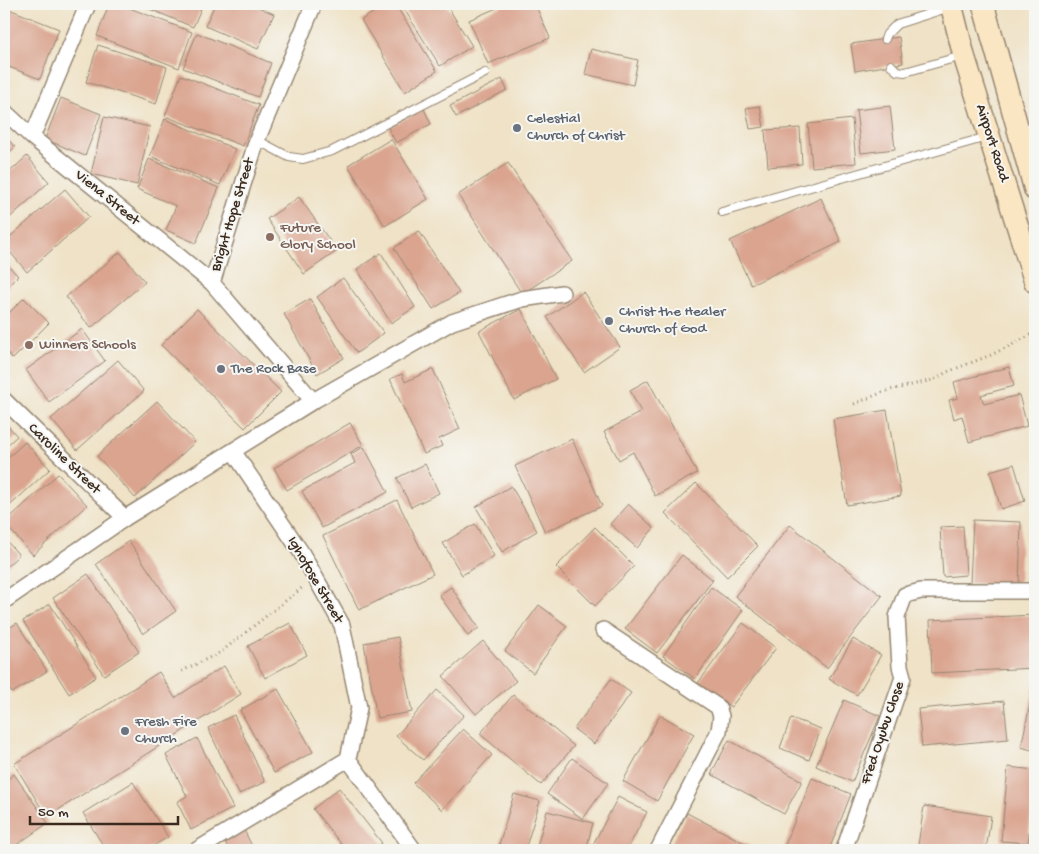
<svg xmlns="http://www.w3.org/2000/svg" width="1039" height="854" font-family="'Gochi Hand',sans-serif">
	<style>
		.building { fill: #daa48f }
		.lines { fill: none; stroke-linecap: round; stroke-linejoin: round }
		.service-casing { stroke: #958672; stroke-width: 10 }
		.minor-casing { stroke: #958672; stroke-width: 18 }
		.secondary-casing { stroke: #958672; stroke-width: 24 }
		.path { stroke: #958672; stroke-width: 3; stroke-dasharray: 1 4; stroke-linecap: butt }
		.service { stroke: #fff; stroke-width: 8 }
		.minor { stroke: #fff; stroke-width: 15 }
		.secondary { stroke: #fbe6c3; stroke-width: 21 }
		.worship-dot { fill: #6b7280; stroke: #f6f6f2; stroke-width: 2 }
		.education-dot { fill: #8d6e63; stroke: #f6f6f2; stroke-width: 2 }
		.labels { text-anchor: middle; dominant-baseline: central; stroke-width: 4; stroke-linejoin: round; paint-order: stroke }
		.worship-label { font-size: 15px; fill: #5b616d; stroke: #f6f6f2; text-anchor: start }
		.street-label { font-size: 15px; fill: #3b2a1e; stroke: #f6f6f2 }
		.education-label { font-size: 15px; fill: #785e54; stroke: #f6f6f2; text-anchor: start }
	</style>
	<rect width="100%" height="100%" fill="#f6f6f2"/>
	<filter id="ink" filterUnits="userSpaceOnUse"><feTurbulence type="fractalNoise" baseFrequency=".02" numOctaves="2"/><feDisplacementMap in="SourceGraphic" scale="10" xChannelSelector="R" yChannelSelector="G"/><feConvolveMatrix kernelMatrix="1 2 1 2 8 2 1 2 1" color-interpolation-filters="sRGB"/></filter>
	<filter id="wash" filterUnits="userSpaceOnUse"><feTurbulence type="fractalNoise" baseFrequency=".0096" numOctaves="4" result="noise"/><feDisplacementMap in="SourceGraphic" scale="20" xChannelSelector="R" yChannelSelector="G"/><feGaussianBlur stdDeviation="1.12" result="paint"/><feColorMatrix in="noise" values="0 0 0 0 0 0 0 0 0 0 0 0 0 0 0 0 0 1.4 0 .05"/><feComposite in="paint" operator="in"/></filter>
	<g filter="url(#wash)">
		<rect width="100%" height="100%" fill="#efe2c6"/>
		<g id="blocks">
			<path class="building" d="M 109,4 L 119,4 L 192,32 L 179,68 L 97,36 Z
				M 138,4 L 203,4 L 193,27 Z
				M 215,4 L 251,4 L 274,14 L 258,49 L 205,26 Z
				M 387,4 L 395,4 L 437,71 L 405,92 L 361,20 Z
				M 401,4 L 446,4 L 472,46 L 440,66 Z
				M 506,4 L 535,4 L 550,38 L 488,64 L 469,20 Z
				M 4,7 L 59,29 L 40,79 L 4,65 Z
				M 197,33 L 271,63 L 258,97 L 183,68 Z
				M 899,37 L 903,63 L 855,71 L 851,44 Z
				M 98,45 L 167,67 L 156,104 L 86,82 Z
				M 591,49 L 638,60 L 633,85 L 585,74 Z
				M 181,75 L 259,105 L 243,146 L 165,116 Z
				M 502,79 L 507,90 L 456,117 L 450,106 Z
				M 61,98 L 101,114 L 85,156 L 45,139 Z
				M 760,106 L 764,127 L 750,129 L 746,108 Z
				M 890,106 L 895,149 L 861,153 L 856,110 Z
				M 424,109 L 431,124 L 396,143 L 388,128 Z
				M 104,117 L 150,127 L 137,185 L 91,174 Z
				M 165,119 L 235,149 L 220,185 L 150,156 Z
				M 852,119 L 856,163 L 812,167 L 808,124 Z
				M 800,128 L 802,164 L 768,167 L 765,130 Z
				M 4,135 L 15,147 L 4,158 Z
				M 391,139 L 428,199 L 385,226 L 348,165 Z
				M 27,156 L 49,182 L 4,223 L 4,177 Z
				M 149,159 L 219,188 L 196,243 L 166,230 L 176,206 L 137,189 Z
				M 508,163 L 572,261 L 522,294 L 458,195 Z
				M 65,189 L 89,217 L 27,272 L 4,245 L 4,242 Z
				M 299,197 L 337,251 L 304,274 L 267,219 Z
				M 821,198 L 841,242 L 751,285 L 730,241 Z
				M 419,231 L 459,293 L 433,309 L 394,248 Z
				M 120,252 L 145,282 L 91,328 L 66,297 Z
				M 381,253 L 415,307 L 391,323 L 357,269 Z
				M 4,261 L 18,276 L 4,290 Z
				M 343,278 L 384,333 L 357,353 L 317,297 Z
				M 583,292 L 620,347 L 584,372 L 547,317 Z
				M 24,298 L 49,323 L 13,359 L 4,349 L 4,318 Z
				M 310,299 L 344,358 L 317,374 L 284,314 Z
				M 197,309 L 281,392 L 245,428 L 161,345 Z
				M 521,309 L 556,379 L 514,400 L 479,331 Z
				M 82,329 L 105,361 L 49,402 L 26,370 Z
				M 118,360 L 144,391 L 77,450 L 51,419 Z
				M 1009,367 L 1014,386 L 981,395 L 984,404 L 1019,395 L 1027,426 L 969,442 L 962,416 L 954,419 L 949,400 L 958,398 L 954,382 Z
				M 433,369 L 460,429 L 439,439 L 442,446 L 424,454 L 390,379 L 402,374 L 405,382 Z
				M 648,380 L 697,473 L 655,496 L 633,452 L 619,460 L 604,432 L 641,412 L 630,390 Z
				M 157,401 L 195,442 L 135,498 L 97,456 Z
				M 887,410 L 901,496 L 847,505 L 833,419 Z
				M 4,421 L 17,436 L 4,448 Z
				M 350,423 L 363,445 L 287,490 L 274,468 Z
				M 572,439 L 602,506 L 545,532 L 515,466 Z
				M 25,442 L 50,469 L 4,511 L 4,461 Z
				M 364,447 L 388,492 L 322,528 L 302,491 L 355,463 L 351,454 Z
				M 425,464 L 439,493 L 411,507 L 397,478 Z
				M 1014,464 L 1025,501 L 1001,509 L 990,471 Z
				M 58,474 L 87,505 L 33,555 L 4,523 Z
				M 696,483 L 758,546 L 727,577 L 665,513 Z
				M 511,486 L 537,531 L 502,552 L 476,507 Z
				M 397,500 L 433,574 L 359,610 L 323,536 Z
				M 628,504 L 654,528 L 637,548 L 610,524 Z
				M 973,520 L 1021,522 L 1019,585 L 970,583 Z
				M 475,524 L 494,556 L 462,575 L 443,543 Z
				M 790,525 L 882,596 L 827,668 L 735,596 Z
				M 963,526 L 966,575 L 943,577 L 940,527 Z
				M 595,527 L 634,566 L 595,606 L 556,567 Z
				M 4,538 L 19,555 L 4,569 Z
				M 129,541 L 176,611 L 143,634 L 96,564 Z
				M 682,555 L 713,580 L 657,653 L 625,629 Z
				M 88,574 L 139,652 L 104,675 L 53,598 Z
				M 451,587 L 479,628 L 468,636 L 439,595 Z
				M 711,587 L 743,610 L 695,679 L 663,656 Z
				M 50,604 L 96,677 L 69,694 L 23,621 Z
				M 539,605 L 567,626 L 533,673 L 505,651 Z
				M 1035,615 L 1035,668 L 932,673 L 930,620 Z
				M 17,623 L 47,671 L 12,693 L 4,681 L 4,631 Z
				M 290,623 L 307,655 L 265,678 L 248,646 Z
				M 743,623 L 776,648 L 731,707 L 698,683 Z
				M 398,637 L 412,712 L 377,718 L 364,643 Z
				M 853,639 L 881,655 L 857,695 L 829,679 Z
				M 483,641 L 516,681 L 476,714 L 443,676 Z
				M 224,666 L 241,694 L 47,817 L 14,764 L 159,672 L 175,698 Z
				M 611,679 L 631,693 L 594,744 L 574,729 Z
				M 1034,686 L 1035,686 L 1035,751 L 1021,747 Z
				M 278,689 L 313,752 L 274,773 L 240,710 Z
				M 437,690 L 464,715 L 423,760 L 396,736 Z
				M 513,695 L 574,746 L 541,785 L 480,734 Z
				M 844,700 L 880,716 L 852,782 L 816,766 Z
				M 1004,701 L 1008,739 L 922,747 L 918,709 Z
				M 234,715 L 265,782 L 239,794 L 208,728 Z
				M 660,715 L 694,734 L 657,801 L 623,781 Z
				M 791,718 L 821,729 L 809,760 L 780,748 Z
				M 463,729 L 492,755 L 442,810 L 413,783 Z
				M 197,738 L 233,808 L 191,830 L 177,802 L 187,796 L 166,755 Z
				M 729,740 L 802,781 L 784,814 L 711,774 Z
				M 572,758 L 608,783 L 583,819 L 547,794 Z
				M 1008,767 L 1035,770 L 1035,799 L 1033,798 L 1028,843 L 1001,841 Z
				M 14,774 L 48,823 L 9,850 L 4,843 L 4,782 Z
				M 812,778 L 851,794 L 829,850 L 783,850 Z
				M 133,782 L 168,837 L 147,850 L 106,850 L 83,813 Z
				M 339,788 L 382,843 L 373,850 L 346,850 L 313,809 Z
				M 514,794 L 540,801 L 525,850 L 507,850 L 498,848 Z
				M 618,797 L 647,812 L 627,850 L 590,850 Z
				M 924,806 L 991,816 L 986,850 L 951,850 L 918,845 Z
				M 547,811 L 593,823 L 586,850 L 536,850 Z
				M 687,813 L 758,850 L 679,850 L 670,845 Z
				M 243,828 L 254,850 L 229,850 L 223,838 Z"/>
		</g>
	</g>
	<g filter="url(#ink)">
		<use href="#blocks" fill-opacity="0" stroke="#958672" stroke-width="1"/>
		<g class="lines">
			<g class="service-casing">
				<path id="service" d="M 885,39 L 887,34 L 897,24 L 950,7
					M 891,65 L 897,71 L 905,72 L 962,56
					M 1020,131 L 1035,126
					M 257,140 L 289,157 L 303,159 L 332,151 L 485,73
					M 722,212 L 987,137"/>
			</g>
			<g class="minor-casing">
				<path id="minor" d="M 4,111 L 32,137 L 212,283
					M 32,137 L 88,4
					M 4,400 L 125,518
					M 313,401 L 212,283 L 257,140 L 314,4
					M 233,451 L 301,552 L 342,625 L 359,708 L 348,759 L 414,850
					M 4,601 L 125,518 L 313,401 L 452,322 L 522,299 L 562,293
					M 603,630 L 718,707 L 721,716 L 719,731 L 658,850
					M 197,850 L 348,759
					M 844,850 L 903,677 L 900,666 L 897,617 L 905,595 L 921,591 L 1035,591"/>
			</g>
			<g class="secondary-casing">
				<path id="secondary" d="M 951,4 L 964,56 L 1035,282
					M 983,4 L 1035,190"/>
			</g>
			<path class="path" d="M 854,404 L 886,391 L 933,380 L 947,372 L 991,355 L 1035,333
				M 182,671 L 221,652 L 303,587"/>
			<use href="#service" class="service"/>
			<use href="#minor" class="minor"/>
			<use href="#secondary" class="secondary"/>
		</g>
	</g>
	<g class="worship-dot">
		<circle cx="517" cy="128" r="5"/>
		<circle cx="609" cy="321" r="5"/>
		<circle cx="221" cy="369" r="5"/>
		<circle cx="125" cy="731" r="5"/>
	</g>
	<g class="education-dot">
		<circle cx="270" cy="237" r="5"/>
		<circle cx="29" cy="345" r="5"/>
	</g>
	<g class="labels">
		<g class="worship-label">
			<text x="527" y="119">Celestial<tspan x="527" dy="17">Church of Christ</tspan></text>
			<text x="619" y="312">Christ the Healer<tspan x="619" dy="17">Church of God</tspan></text>
			<text x="231" y="369">The Rock Base</text>
			<text x="135" y="722">Fresh Fire<tspan x="135" dy="17">Church</tspan></text>
		</g>
		<g class="street-label">
			<text transform="translate(992 143) rotate(72)">Airport Road</text>
			<text transform="translate(107 198) rotate(39)">Viena Street</text>
			<text transform="translate(233 215) rotate(-73)">Bright Hope Street</text>
			<text transform="translate(64 459) rotate(44)">Caroline Street</text>
			<text transform="translate(315 580) rotate(60)">Ighofose Street</text>
			<text transform="translate(883 733) rotate(-71)">Fred Oyubu Close</text>
		</g>
		<g class="education-label">
			<text x="280" y="228">Future<tspan x="280" dy="17">Glory School</tspan></text>
			<text x="39" y="345">Winners Schools</text>
		</g>
	</g>
	<rect width="1039" height="854" fill="none" stroke="#f6f6f2" stroke-width="20"/>
	<path d="M30 816v8h148v-8" fill="none" stroke="#3b2a1e" stroke-width="2.5"/>
	<text x="38" y="816" font-size="15" fill="#3b2a1e" stroke="#f6f6f2" stroke-width="4" paint-order="stroke">50 m</text>
</svg>
